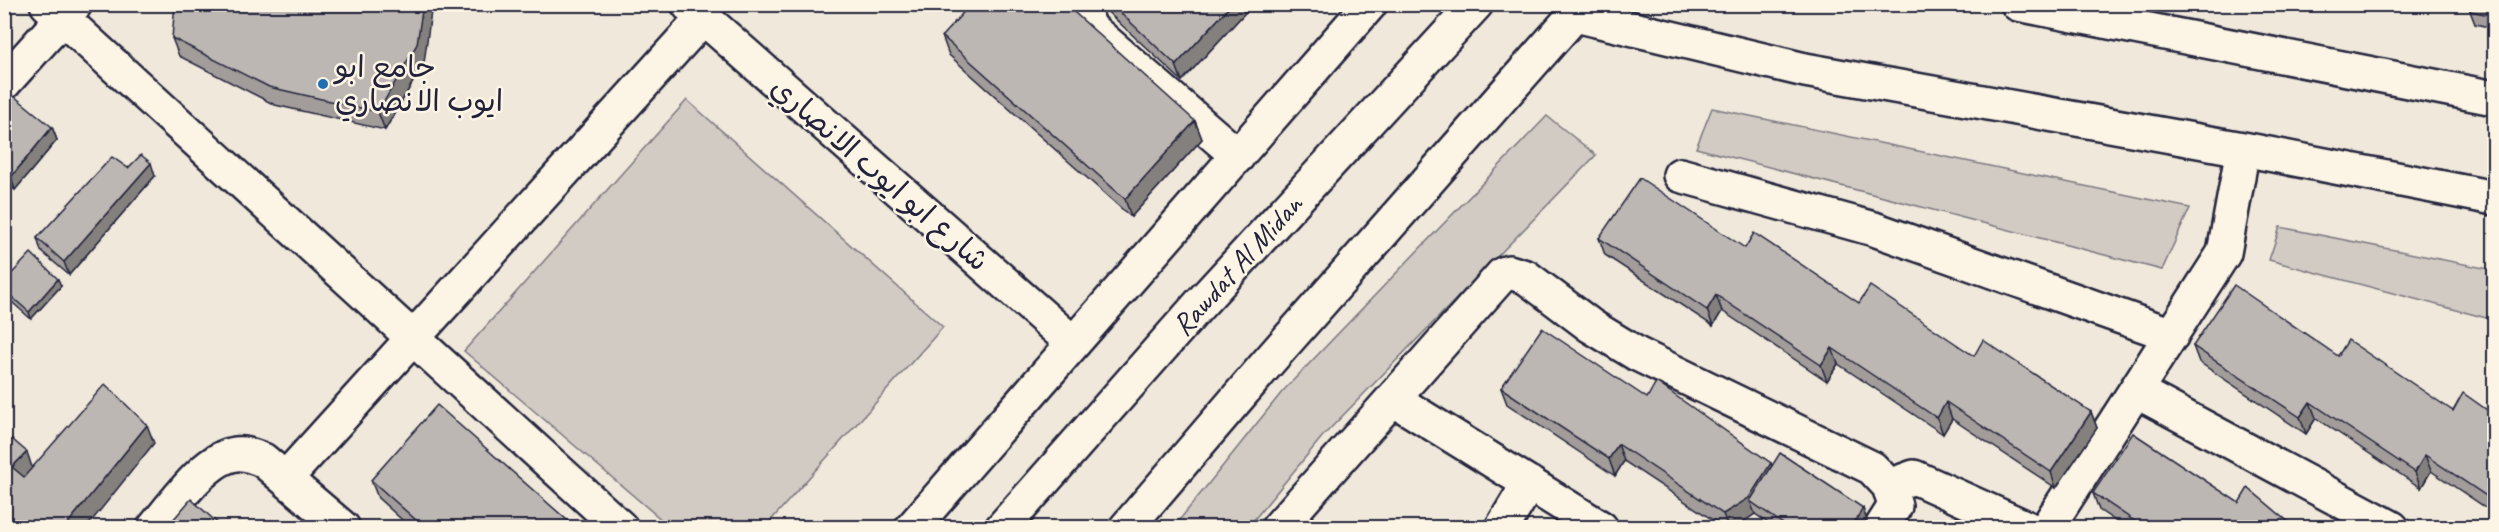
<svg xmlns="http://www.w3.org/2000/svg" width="2499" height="532" font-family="Caveat,'Playpen Sans Arabic',sans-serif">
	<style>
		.green { fill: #d1cbc3; stroke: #7a767f; stroke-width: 1.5 }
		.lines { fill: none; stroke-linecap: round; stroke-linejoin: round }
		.minor-casing { stroke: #22223b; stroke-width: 38 }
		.major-casing { stroke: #22223b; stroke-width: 38 }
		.minor { stroke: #fcf5e5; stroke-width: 33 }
		.major { stroke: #fcf5e5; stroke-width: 33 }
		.wall { fill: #a29d9a; stroke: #22223b; stroke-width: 1.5 }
		.shaded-wall { fill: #84807d; stroke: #22223b; stroke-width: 1.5 }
		.building { fill: #bcb7b3; stroke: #22223b; stroke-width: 1.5 }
		.poi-dot { fill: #1f6fb2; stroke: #fcf5e5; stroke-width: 2 }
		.labels { text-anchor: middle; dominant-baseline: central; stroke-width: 5; stroke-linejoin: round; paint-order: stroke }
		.poi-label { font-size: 30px; fill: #22223b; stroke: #fcf5e5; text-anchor: start }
		.street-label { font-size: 30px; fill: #22223b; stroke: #fcf5e5 }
	</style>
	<rect width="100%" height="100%" fill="#efe8db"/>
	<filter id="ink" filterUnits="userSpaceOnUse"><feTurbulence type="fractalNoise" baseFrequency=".0167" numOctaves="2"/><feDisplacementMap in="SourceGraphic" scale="12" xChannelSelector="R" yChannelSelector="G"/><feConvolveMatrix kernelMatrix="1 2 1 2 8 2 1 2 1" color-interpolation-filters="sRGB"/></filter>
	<g filter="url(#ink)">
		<path class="green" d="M 687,100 L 943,327 L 765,527 L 670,527 L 464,351 Z
			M 1712,108 L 2190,208 L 2162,270 L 1696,148 Z
			M 1547,116 L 1596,155 L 1322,437 L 1248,527 L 1173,528 L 1282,392 Z
			M 2280,227 L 2494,270 L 2494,320 L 2269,260 Z"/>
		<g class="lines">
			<g class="minor-casing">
				<path id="minor" d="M 47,4 L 621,528
					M 1081,4 L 1090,28 L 1238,156
					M 2018,4 L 2494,98
					M 1575,15 L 1805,70 L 2243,149 L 2494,198
					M 4,83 L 75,4
					M 1680,175 L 1874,229 L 2172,335
					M 2136,391 L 2392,528
					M 1393,399 L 1601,528
					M 286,478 L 703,18
					M 1889,486 L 1914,477 L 2027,528
					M 154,528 C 173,506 206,457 236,454 C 246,453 254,457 263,460 L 343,528
					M 912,528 L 1370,4
					M 1278,528 L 1503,274 L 1509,272 L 1526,277 L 1591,326 L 1637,354 L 1872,468 L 1889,486 L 1895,506 L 1881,528
					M 1502,528 L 1529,483
					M 2047,528 L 2224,253 L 2243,149"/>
			</g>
			<g class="major-casing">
				<path id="major" d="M 688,4 L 1073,343
					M 1002,528 L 1199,305 L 1476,4
					M 1126,528 L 1270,360 L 1584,4"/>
			</g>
			<use href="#minor" class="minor"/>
			<use href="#major" class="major"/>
		</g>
		<path class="wall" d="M 1099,4 L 1253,4 L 1182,81 Z
			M 2494,4 L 2494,28 L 2475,24 L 2470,11 Z
			M 942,36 L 1195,121 L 1202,139 L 1131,217 L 949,55 Z
			M 172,38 L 424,63 L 385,130 L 275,105 L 179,56 Z
			M 4,108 L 52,127 L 57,140 L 15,190 L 4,182 Z
			M 128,168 L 155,176 L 69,275 L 41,251 L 37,238 Z
			M 1599,238 L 1745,248 L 1859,303 L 1974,356 L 2091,412 L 2097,428 L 2056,488 L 1952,419 L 1943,434 L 1838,364 L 1827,381 L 1722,311 L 1713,326 L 1605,255 Z
			M 4,282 L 61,286 L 31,319 L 4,295 Z
			M 2193,346 L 2338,356 L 2453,411 L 2494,415 L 2494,513 L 2431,471 L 2421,488 L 2316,418 L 2306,434 L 2199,362 Z
			M 1501,388 L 1647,398 L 1772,466 L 1867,521 L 1863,528 L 1775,528 L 1755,514 L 1734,528 L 1725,528 L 1624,461 L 1615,476 L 1507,404 Z
			M 371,480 L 576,528 L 411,528 L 378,498 Z
			M 2093,493 L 2239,503 L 2296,528 L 2126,528 L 2099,510 Z"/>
		<path class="shaded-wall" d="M 423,4 L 432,4 L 424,63 L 385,130 L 378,112 Z
			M 1232,4 L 1253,4 L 1182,81 L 1176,65 Z
			M 1195,121 L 1202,139 L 1131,217 L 1125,199 Z
			M 52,127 L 57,140 L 15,190 L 11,177 Z
			M 151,163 L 155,176 L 69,275 L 64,262 Z
			M 58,279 L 61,286 L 31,319 L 29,312 Z
			M 1716,295 L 1722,311 L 1713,326 L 1707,310 Z
			M 1832,348 L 1838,364 L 1827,381 L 1821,365 Z
			M 1946,402 L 1952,419 L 1943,434 L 1937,418 Z
			M 2310,402 L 2316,418 L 2306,434 L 2300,417 Z
			M 2091,412 L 2097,428 L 2056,488 L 2051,472 Z
			M 147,425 L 154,443 L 86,528 L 64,528 Z
			M 1618,444 L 1624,461 L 1615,476 L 1609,459 Z
			M 27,452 L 33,470 L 19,485 L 12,467 Z
			M 2425,455 L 2431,471 L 2421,488 L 2415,472 Z
			M 1771,463 L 1777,479 L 1750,501 L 1755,514 L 1734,528 L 1728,528 L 1723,514 Z
			M 1863,508 L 1867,521 L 1863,528 L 1851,528 Z"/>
		<path class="building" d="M 175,4 L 423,4 L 417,44 L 378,112 L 269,87 L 172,38 Z
			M 971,4 L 1065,4 L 1195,121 L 1125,199 L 942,36 Z
			M 1111,4 L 1232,4 L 1176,65 Z
			M 2471,4 L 2494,4 L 2494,16 L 2470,11 Z
			M 14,96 L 52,127 L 11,177 L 4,173 L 4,108 Z
			M 141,155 L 151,163 L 64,262 L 37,238 L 112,157 L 128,168 Z
			M 1640,178 L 1745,248 L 1754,233 L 1859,303 L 1870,286 L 1974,356 L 1983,340 L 2091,412 L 2051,472 L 1946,402 L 1937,418 L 1832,348 L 1821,365 L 1716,295 L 1707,310 L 1599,238 Z
			M 31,253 L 58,279 L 29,312 L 4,290 L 4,282 Z
			M 2234,285 L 2338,356 L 2348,340 L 2453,411 L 2463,393 L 2494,415 L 2494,501 L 2425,455 L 2415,472 L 2310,402 L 2300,417 L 2193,346 Z
			M 1542,328 L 1647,398 L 1656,382 L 1771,463 L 1749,498 L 1723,514 L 1618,444 L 1609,459 L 1501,388 Z
			M 105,384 L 147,425 L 64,528 L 4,528 L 4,436 L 6,434 L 27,452 L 12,467 L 24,477 Z
			M 437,405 L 576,528 L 425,528 L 371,480 Z
			M 2133,433 L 2239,503 L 2248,488 L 2296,528 L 2145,528 L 2093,493 Z
			M 1780,453 L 1863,508 L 1851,528 L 1789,528 L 1750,501 Z
			M 191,499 L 223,528 L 166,528 Z"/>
	</g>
	<circle class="poi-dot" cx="323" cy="84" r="6"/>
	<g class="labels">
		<g class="poi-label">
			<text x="335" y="67">جامع ابو<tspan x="335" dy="34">ايوب الانصاري</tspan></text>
		</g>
		<g class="street-label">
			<text transform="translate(880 174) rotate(41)">شارع ابو ايوب الانصاري</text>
			<text transform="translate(1237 265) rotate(-48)">Rawdat Al Midan</text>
		</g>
	</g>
	<rect width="2499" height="532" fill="none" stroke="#fcf5e5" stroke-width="24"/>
	<rect x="12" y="12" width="2475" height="508" fill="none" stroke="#22223b" stroke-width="2" filter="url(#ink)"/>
</svg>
